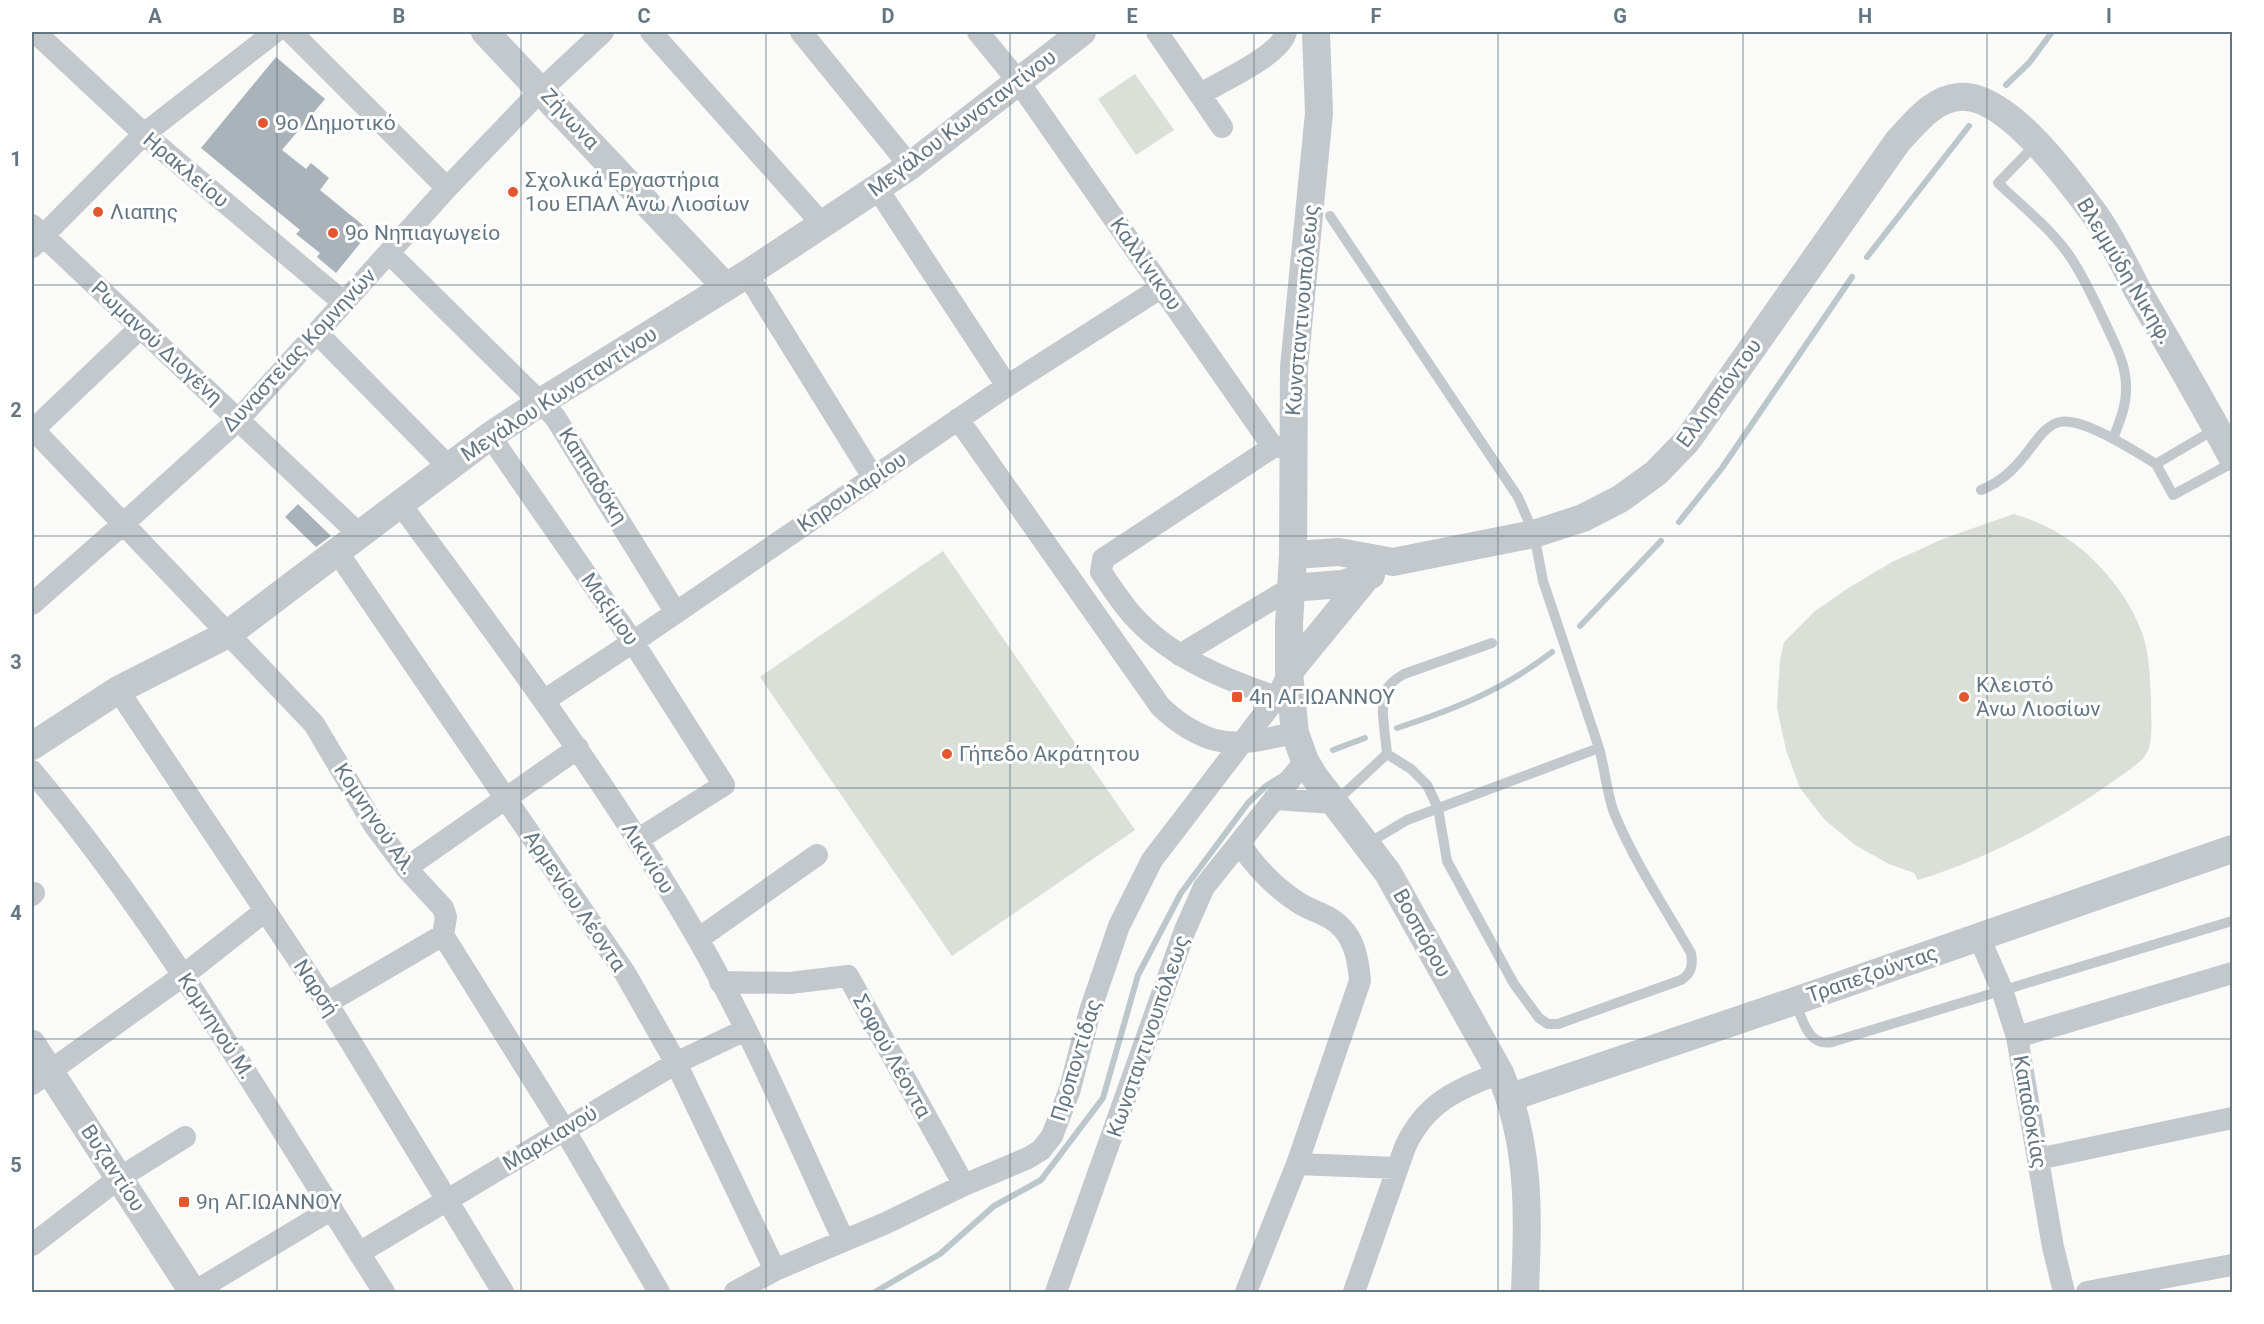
<svg xmlns="http://www.w3.org/2000/svg" width="2264" height="1324" font-family="Roboto,sans-serif">
	<style>
		.green { fill: #dadfd7 }
		.lines { fill: none; stroke-linecap: round; stroke-linejoin: round }
		.stream { stroke: #bbc7cb; stroke-width: 6 }
		.building { fill: #aab3b9 }
		.service { stroke: #c3c8cc; stroke-width: 10 }
		.minor { stroke: #c3c8cc; stroke-width: 22 }
		.tertiary { stroke: #c3c8cc; stroke-width: 28 }
		.grid { fill: none; stroke: #657683; stroke-width: 1.5; stroke-opacity: 0.55 }
		.poi-dot { fill: #e4572e; stroke: #fff; stroke-width: 2 }
		.labels { text-anchor: middle; dominant-baseline: central; stroke-width: 6; stroke-linejoin: round; paint-order: stroke }
		.street-label { font-size: 21px; fill: #657683; stroke: #fff }
		.poi-label { font-size: 21px; fill: #657683; stroke: #fff; text-anchor: start }
		.neatline { fill: none; stroke: #657683; stroke-width: 2 }
		.grid-label { font-size: 20px; text-anchor: middle; font-weight: bold; fill: #657683 }
	</style>
	<rect width="100%" height="100%" fill="#fafaf8"/>
	<path class="green" d="M 1135,74 L 1174,130 L 1136,155 L 1098,99 Z
		M 2014,514 C 2030,519 2046,525 2060,534 C 2094,554 2127,593 2141,630 C 2150,653 2150,678 2151,702 C 2151,717 2154,744 2145,756 C 2137,766 2116,779 2105,787 C 2047,827 1985,859 1918,880 L 1914,873 L 1889,864 L 1855,845 L 1824,819 L 1800,788 L 1786,750 L 1777,708 L 1780,660 L 1784,642 L 1815,611 L 1850,587 L 1892,562 L 1945,538 Z
		M 943,551 L 1135,830 L 952,956 L 760,677 Z"/>
	<g class="lines">
		<path class="stream" d="M 2006,85 L 2029,63 L 2052,32
			M 1867,257 L 1969,126
			M 1679,522 L 1722,468 L 1852,277
			M 1580,626 L 1661,541
			M 1397,728 C 1455,709 1503,690 1552,652
			M 1333,750 L 1365,738
			M 875,1292 L 940,1254 L 994,1206 L 1041,1180 L 1103,1098 L 1138,975 L 1181,893 L 1248,803 L 1266,786 L 1282,776"/>
	</g>
	<path class="building" d="M 276,57 L 325,99 L 282,150 L 306,169 L 311,163 L 329,178 L 320,190 L 370,231 L 336,273 L 317,257 L 320,253 L 296,234 L 300,230 L 201,148 Z
		M 298,504 L 331,536 L 316,547 L 285,517 Z"/>
	<g class="lines">
		<path class="service" d="M 2036,144 L 1998,183 C 2022,206 2050,228 2069,255 C 2085,278 2096,304 2108,329 C 2117,348 2127,368 2126,390 C 2126,407 2119,423 2113,439
			M 1330,216 L 1518,497 L 1534,534 L 1543,581 L 1599,748 L 1407,820 L 1367,844
			M 2217,428 L 2156,464 L 2173,495 L 2232,463
			M 1981,490 C 2004,481 2018,465 2032,446 C 2040,436 2047,425 2060,422 C 2083,417 2136,452 2156,464
			M 1387,754 C 1386,738 1379,705 1386,690 C 1390,683 1397,678 1404,674 L 1492,643
			M 1334,803 L 1387,754 L 1411,769 L 1427,785 L 1438,808 L 1447,861 L 1514,984 L 1539,1018 L 1548,1024 L 1558,1024 L 1681,980 C 1692,973 1693,965 1691,953 C 1665,908 1635,863 1615,815 C 1607,796 1605,769 1599,748
			M 1795,1002 C 1803,1020 1808,1047 1832,1042 L 2232,921"/>
		<path class="minor" d="M 35,32 L 144,134 L 343,302
			M 291,32 L 447,188
			M 651,32 L 823,225
			M 801,32 L 910,166
			M 978,32 L 1018,81 L 1273,447
			M 1157,32 L 1222,127
			M 1200,94 C 1221,82 1281,55 1286,32
			M 877,188 L 1007,386
			M 32,225 L 361,536
			M 32,247 L 144,134 L 275,32
			M 389,253 L 555,417 L 676,613
			M 747,274 L 873,477
			M 317,333 L 449,467
			M 958,419 L 1160,706 C 1175,721 1198,737 1220,741 C 1244,746 1272,737 1295,733
			M 32,428 L 314,724 L 374,825 L 406,868 L 443,908 L 446,917 L 443,935 L 564,1129 L 659,1292
			M 32,431 L 140,328
			M 490,436 L 633,642 L 724,785 L 637,840
			M 401,505 C 505,646 610,786 698,939 C 753,1035 797,1140 844,1241
			M 338,553 L 625,973 L 676,1063 L 775,1270
			M 32,604 L 123,524 L 238,420 L 447,188 L 542,89 L 603,32
			M 1180,655 L 1291,588
			M 118,690 L 327,1003 L 503,1292
			M 1277,697 C 1226,680 1174,659 1137,620 C 1123,606 1112,588 1101,572 L 1103,559 L 1273,447 L 1287,447
			M 545,700 L 633,642 L 1007,386 L 1162,287
			M 32,771 C 167,932 271,1116 384,1292
			M 1274,799 L 1334,803
			M 1240,844 C 1256,868 1274,887 1299,903 C 1308,909 1319,912 1328,917 C 1353,931 1358,955 1360,981 L 1297,1164 L 1246,1292
			M 406,868 L 578,748
			M 32,895 L 34,893
			M 1979,937 L 2002,990 L 2017,1037 L 2053,1247 L 2064,1292
			M 698,939 L 817,855
			M 720,982 L 790,983 L 848,976 L 964,1185
			M 327,1003 L 443,935
			M 2017,1037 L 2232,973
			M 32,1084 L 184,975 L 265,911
			M 2038,1159 L 2232,1118
			M 1297,1164 L 1397,1168
			M 32,1245 L 119,1178 L 185,1137
			M 359,1253 L 676,1063 L 745,1030
			M 194,1292 L 332,1209
			M 735,1292 L 775,1270 L 886,1223 L 964,1185 L 1028,1158 L 1041,1150 L 1052,1136 L 1070,1089 L 1090,1011 L 1119,926 L 1152,860 L 1277,697 L 1289,672
			M 1056,1292 L 1185,930 L 1204,887 L 1305,761
			M 1354,1292 L 1405,1147 C 1425,1103 1457,1089 1500,1073
			M 2087,1292 L 2232,1265"/>
		<path class="tertiary" d="M 485,32 L 726,287
			M 1316,32 L 1319,113 L 1294,367 L 1293,555 L 1289,624 L 1289,672 L 1295,733 L 1305,761 L 1314,776 L 1388,873 L 1500,1073 C 1531,1146 1528,1216 1525,1292
			M 1293,555 L 1339,552 L 1393,562 L 1534,534 L 1583,518 L 1620,499 L 1656,473 L 1687,441 L 1898,141 C 1915,123 1933,99 1959,97 C 2005,92 2068,178 2093,212 C 2111,236 2124,265 2138,291 C 2170,346 2202,401 2232,457
			M 1291,588 L 1342,584 L 1371,575
			M 1289,672 L 1366,578
			M 32,746 L 118,690 L 228,634 L 490,436 L 541,402 L 747,274 L 877,188 L 910,166 L 1082,32
			M 32,1044 L 193,1292
			M 1511,1097 L 1795,1001 L 2232,849"/>
	</g>
	<path class="grid" d="M 277,32 L 277,1292M 521,32 L 521,1292M 766,32 L 766,1292M 1010,32 L 1010,1292M 1254,32 L 1254,1292M 1498,32 L 1498,1292M 1743,32 L 1743,1292M 1987,32 L 1987,1292M 32,285 L 2232,285M 32,536 L 2232,536M 32,788 L 2232,788M 32,1039 L 2232,1039"/>
	<g class="poi-dot">
		<circle cx="263" cy="123" r="6"/>
		<circle cx="513" cy="192" r="6"/>
		<circle cx="98" cy="212" r="6"/>
		<circle cx="333" cy="233" r="6"/>
		<rect x="1231" y="691" width="12" height="12" rx="3"/>
		<circle cx="1964" cy="697" r="6"/>
		<circle cx="947" cy="754" r="6"/>
		<rect x="178" y="1196" width="12" height="12" rx="3"/>
	</g>
	<g class="labels">
		<g class="street-label">
			<text transform="translate(570 119) rotate(47)">Ζήνωνα</text>
			<text transform="translate(962 123) rotate(-37)">Μεγάλου Κωνσταντίνου</text>
			<text transform="translate(186 170) rotate(40)">Ηρακλείου</text>
			<text transform="translate(1146 264) rotate(55)">Καλλίνικου</text>
			<text transform="translate(2125 271) rotate(59)">Βλεμμύδη Νικηφ.</text>
			<text transform="translate(1302 310) rotate(-85)">Κωνσταντινουπόλεως</text>
			<text transform="translate(157 343) rotate(43)">Ρωμανού Διογένη</text>
			<text transform="translate(299 350) rotate(-47)">Δυναστείας Κομνηνών</text>
			<text transform="translate(1719 393) rotate(-54)">Ελλησπόντου</text>
			<text transform="translate(559 394) rotate(-33)">Μεγάλου Κωνσταντίνου</text>
			<text transform="translate(593 476) rotate(58)">Καππαδόκη</text>
			<text transform="translate(852 492) rotate(-34)">Κηρουλαρίου</text>
			<text transform="translate(610 609) rotate(55)">Μαξίμου</text>
			<text transform="translate(375 819) rotate(56)">Κομνηνού Αλ.</text>
			<text transform="translate(648 858) rotate(58)">Λικινίου</text>
			<text transform="translate(575 901) rotate(56)">Αρμενίου Λέοντα</text>
			<text transform="translate(1422 933) rotate(61)">Βοσπόρου</text>
			<text transform="translate(1872 974) rotate(-19)">Τραπεζούντας</text>
			<text transform="translate(316 988) rotate(57)">Ναρσή</text>
			<text transform="translate(216 1026) rotate(57)">Κομνηνού Μ.</text>
			<text transform="translate(1148 1036) rotate(-71)">Κωνσταντινουπόλεως</text>
			<text transform="translate(892 1056) rotate(61)">Σοφού Λέοντα</text>
			<text transform="translate(1076 1060) rotate(-73)">Προποντίδας</text>
			<text transform="translate(2030 1112) rotate(80)">Καπαδοκίας</text>
			<text transform="translate(550 1138) rotate(-31)">Μαρκιανού</text>
			<text transform="translate(113 1168) rotate(57)">Βυζαντίου</text>
		</g>
		<g class="poi-label">
			<text x="275" y="123">9ο Δημοτικό</text>
			<text x="525" y="180">Σχολικά Εργαστήρια<tspan x="525" dy="24">1ου ΕΠΑΛ Άνω Λιοσίων</tspan></text>
			<text x="110" y="212">Λιαπης</text>
			<text x="345" y="233">9ο Νηπιαγωγείο</text>
			<text x="1976" y="685">Κλειστό<tspan x="1976" dy="24">Άνω Λιοσίων</tspan></text>
			<text x="1249" y="697">4η ΑΓ.ΙΩΑΝΝΟΥ</text>
			<text x="959" y="754">Γήπεδο Ακράτητου</text>
			<text x="196" y="1202">9η ΑΓ.ΙΩΑΝΝΟΥ</text>
		</g>
	</g>
	<rect width="2264" height="1324" fill="none" stroke="#ffffff" stroke-width="66"/>
	<rect x="33" y="33" width="2198" height="1258" class="neatline"/>
	<g class="grid-label">
		<text x="155" y="23">A</text>
		<text x="399" y="23">B</text>
		<text x="644" y="23">C</text>
		<text x="888" y="23">D</text>
		<text x="1132" y="23">E</text>
		<text x="1376" y="23">F</text>
		<text x="1620" y="23">G</text>
		<text x="1865" y="23">H</text>
		<text x="2109" y="23">I</text>
		<text x="16" y="166">1</text>
		<text x="16" y="417">2</text>
		<text x="16" y="669">3</text>
		<text x="16" y="920">4</text>
		<text x="16" y="1172">5</text>
	</g>
</svg>
